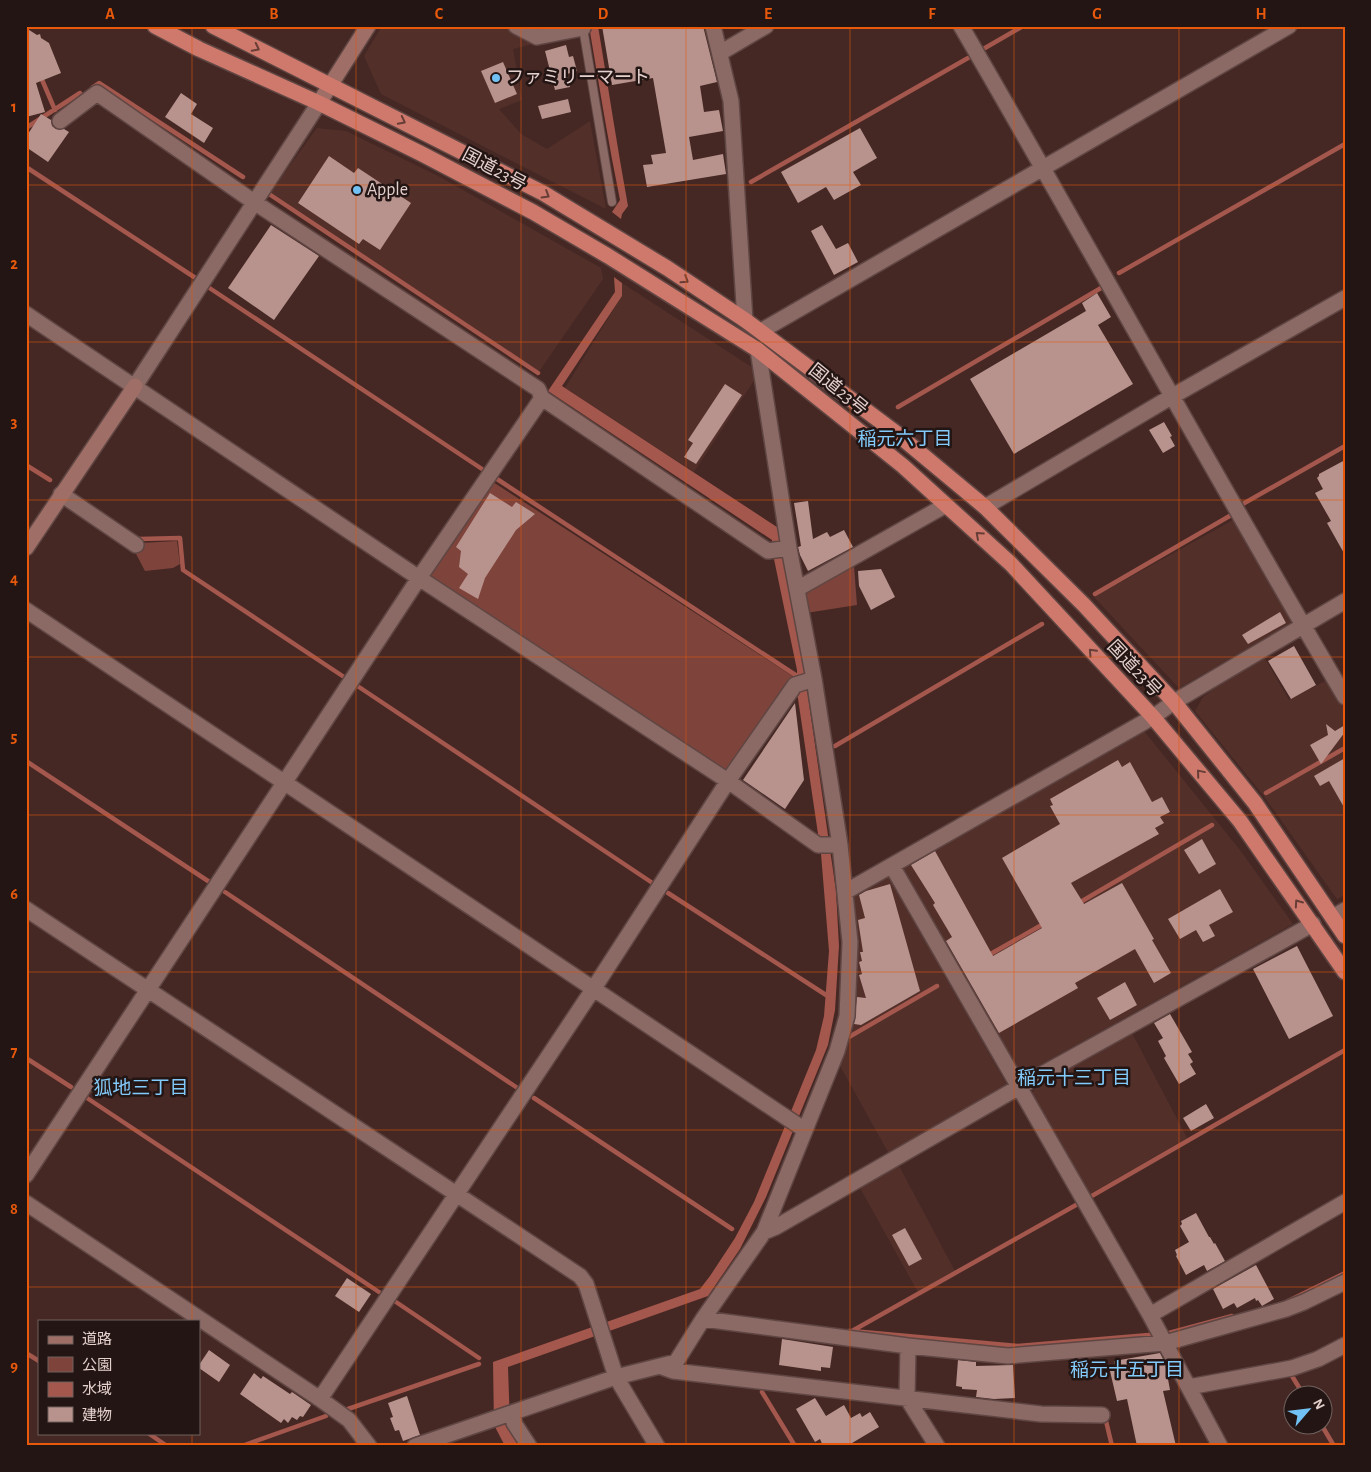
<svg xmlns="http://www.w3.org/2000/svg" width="1371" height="1472" font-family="'Alegreya Sans','Noto Sans JP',sans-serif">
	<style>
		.built { fill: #532f2a }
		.green { fill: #7e433b }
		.water { fill: #a4574d }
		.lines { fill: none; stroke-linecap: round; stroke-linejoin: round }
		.stream { stroke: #a4574d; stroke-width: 4.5 }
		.building { fill: #b8938d }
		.lane-casing { stroke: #5f4643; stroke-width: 10 }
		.street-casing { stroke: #5f4643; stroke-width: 18 }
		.secondary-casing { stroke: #5f4643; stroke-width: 18 }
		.highway-casing { stroke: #5f4643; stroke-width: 18 }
		.lane { stroke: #8b6964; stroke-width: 8 }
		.street { stroke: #8b6964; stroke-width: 15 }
		.secondary { stroke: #9f6e66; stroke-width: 15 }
		.highway { stroke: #ce796c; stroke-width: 15 }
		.oneway { stroke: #673d37 }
		.grid { fill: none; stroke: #e8590c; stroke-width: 1; stroke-opacity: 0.55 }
		.poi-dot { fill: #72c1f5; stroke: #231513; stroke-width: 2 }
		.labels { text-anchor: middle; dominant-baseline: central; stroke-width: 5; stroke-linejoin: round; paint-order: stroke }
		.poi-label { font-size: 18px; fill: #e4d0cd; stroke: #231513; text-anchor: start }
		.street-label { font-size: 18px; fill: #e4d0cd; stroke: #231513 }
		.neighbourhood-label { font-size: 19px; fill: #82cafa; stroke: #231513 }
		.neatline { fill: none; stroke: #e8590c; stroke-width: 2 }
		.grid-label { font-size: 16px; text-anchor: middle; font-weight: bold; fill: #e8590c }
	</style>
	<rect width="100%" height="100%" fill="#452824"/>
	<path class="built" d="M 382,26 L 504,26 L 537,43 L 513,49 L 522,100 L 499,109 L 521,134 L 547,149 L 590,121 L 606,209 L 381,94 L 364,56 Z
		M 317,128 L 346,131 L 440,177 L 601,268 L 603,279 L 538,373 L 269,194 Z
		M 622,283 L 753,368 L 755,379 L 694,472 L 565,388 L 622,296 Z
		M 1235,519 L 1292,622 L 1179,688 L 1094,597 Z
		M 1264,657 L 1289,700 L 1327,680 L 1345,711 L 1345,895 L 1337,899 L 1263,795 L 1195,711 L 1203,697 L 1221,683 Z
		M 1144,731 L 1240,850 L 1293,924 L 1020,1076 L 900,868 Z
		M 887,874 L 1007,1085 L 889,1154 L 839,1064 L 852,894 Z
		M 1132,1033 L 1187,1138 L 1088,1195 L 1031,1095 L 1036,1086 Z
		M 897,1162 L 957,1275 L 920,1296 L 859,1186 Z"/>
	<path class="green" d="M 493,482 L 794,677 L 789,680 L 727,771 L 721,773 L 432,579 L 430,575 Z
		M 177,541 L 180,564 L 173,568 L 145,571 L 134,550 L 141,543 Z
		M 854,566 L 857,605 L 806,613 L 803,592 Z"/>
	<path class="water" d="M 589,26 L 598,26 C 608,86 617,146 628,206 L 622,214 L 621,219 L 612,212 L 620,200 C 608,142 599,84 589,26 Z
		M 614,277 L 622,283 L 622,296 L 562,386 L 780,529 L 808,673 L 807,689 L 836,891 L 839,946 L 835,1010 L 828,1045 L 766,1197 L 740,1249 L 708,1296 L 508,1367 L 510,1426 L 522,1446 L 505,1446 L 494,1425 L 493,1362 L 700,1289 L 710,1276 L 735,1238 L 754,1202 L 816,1050 L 824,1016 L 829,951 L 821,854 L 797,692 L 797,670 L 774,559 L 772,540 L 548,391 L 615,292 Z"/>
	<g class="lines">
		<path class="stream" d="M 985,48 L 1023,26
			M 40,75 L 55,110
			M 93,87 L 99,83 L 243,177
			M 26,128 L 80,93
			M 26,167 L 194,277
			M 751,182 L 968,58
			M 269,194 L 538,373
			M 1119,273 L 1345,144
			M 208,287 L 482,469
			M 898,407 L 1101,288
			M 26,465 L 50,480
			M 497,479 L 797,676
			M 1241,505 L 1345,446
			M 136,538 L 139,539 L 180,538 L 183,570 L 344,677
			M 1095,594 L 1233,514
			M 359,687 L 651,882
			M 835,746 L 1042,624
			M 26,761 L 208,881
			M 1266,793 L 1345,748
			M 225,892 L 516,1087
			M 668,893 L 826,995
			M 1077,904 L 1212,825
			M 987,956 L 1045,923
			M 849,1037 L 937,986
			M 26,1058 L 71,1087
			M 87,1098 L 379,1292
			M 534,1098 L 732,1229
			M 1090,1197 L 1345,1050
			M 1288,1301 L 1345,1273
			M 396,1302 L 479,1358
			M 848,1331 L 852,1331 L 1076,1205
			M 852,1331 L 1018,1346 L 1149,1335
			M 1169,1333 L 1232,1316
			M 26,1353 L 39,1361
			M 1292,1376 L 1303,1394
			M 762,1392 L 795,1446
			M 348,1409 L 479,1364
			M 1106,1421 L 1112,1446
			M 1321,1424 L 1334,1446
			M 148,1433 L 167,1446
			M 242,1446 L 326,1416"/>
	</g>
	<path class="building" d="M 602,26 L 703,26 L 717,82 L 700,86 L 704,112 L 719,110 L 723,131 L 689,137 L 693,160 L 723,154 L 726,174 L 647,187 L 643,165 L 653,164 L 651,155 L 666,153 L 653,78 L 612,85 Z
		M 26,28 L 37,35 L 40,34 L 41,38 L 49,43 L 61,73 L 36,83 L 45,112 L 26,117 Z
		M 566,45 L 569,57 L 573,56 L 577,71 L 567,74 L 570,87 L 555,90 L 545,51 Z
		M 503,62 L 517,94 L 495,103 L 481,71 Z
		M 181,93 L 197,104 L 191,114 L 213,128 L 204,143 L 165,117 Z
		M 568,99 L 571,112 L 542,119 L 538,106 Z
		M 41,114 L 51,120 L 52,126 L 56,129 L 64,129 L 69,132 L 48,162 L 26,147 L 26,137 Z
		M 860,128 L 877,158 L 853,172 L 861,185 L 834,200 L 826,187 L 798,203 L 781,172 Z
		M 329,156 L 354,173 L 358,168 L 411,203 L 380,250 L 363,239 L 359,244 L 298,203 Z
		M 271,225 L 319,256 L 274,320 L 228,288 Z
		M 822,225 L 836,249 L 848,243 L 858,262 L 834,275 L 811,231 Z
		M 1097,293 L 1111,317 L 1098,325 L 1133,384 L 1014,454 L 970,379 L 1086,311 L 1082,303 Z
		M 725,384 L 742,395 L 696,464 L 684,457 L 693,443 L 688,440 Z
		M 1164,422 L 1172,436 L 1170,437 L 1175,446 L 1163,453 L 1149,430 Z
		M 1345,460 L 1345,555 L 1327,523 L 1331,521 L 1315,493 L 1323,489 L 1317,478 L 1319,476 L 1319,474 Z
		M 490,493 L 512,507 L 516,502 L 535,514 L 516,530 L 485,578 L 478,599 L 459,588 L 468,574 L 459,567 L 461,551 L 456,547 Z
		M 808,501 L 813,539 L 827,532 L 830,537 L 844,530 L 853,547 L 808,571 L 800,555 L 798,547 L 801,546 L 794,503 Z
		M 881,569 L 895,597 L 871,610 L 859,586 L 858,571 Z
		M 1280,612 L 1286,623 L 1248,644 L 1242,635 Z
		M 1294,646 L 1316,685 L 1291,699 L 1268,661 Z
		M 795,703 L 804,780 L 785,809 L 743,780 Z
		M 1326,724 L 1335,731 L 1345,725 L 1345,732 L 1321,764 L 1310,745 L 1328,735 Z
		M 1345,758 L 1345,809 L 1329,781 L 1320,786 L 1314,776 Z
		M 1118,760 L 1122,767 L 1130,762 L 1152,802 L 1162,797 L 1170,812 L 1160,817 L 1164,823 L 1155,828 L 1159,834 L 1071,883 L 1084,904 L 1122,883 L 1154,939 L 1152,940 L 1171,973 L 1154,983 L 1135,949 L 1075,983 L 1078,988 L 999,1033 L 946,941 L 952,937 L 933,905 L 935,903 L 911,865 L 935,851 L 993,956 L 1042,928 L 1002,858 L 1060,824 L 1050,806 L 1053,805 L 1050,799 Z
		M 1202,839 L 1216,864 L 1199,874 L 1184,850 Z
		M 890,884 L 920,991 L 861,1025 L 854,1024 L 857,997 L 866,998 L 859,975 L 862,974 L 859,962 L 862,961 L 860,952 L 863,952 L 858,920 L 865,918 L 859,895 L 866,891 Z
		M 1220,889 L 1233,912 L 1209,925 L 1215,936 L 1203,942 L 1196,930 L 1180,939 L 1168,919 Z
		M 1297,946 L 1333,1016 L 1289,1039 L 1253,969 Z
		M 1125,982 L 1137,1005 L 1110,1020 L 1097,998 Z
		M 1170,1014 L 1192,1052 L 1188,1054 L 1193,1062 L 1190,1064 L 1196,1074 L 1179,1084 L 1164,1058 L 1166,1056 L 1158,1041 L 1163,1038 L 1154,1023 Z
		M 1206,1104 L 1214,1118 L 1191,1131 L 1183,1118 Z
		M 1196,1213 L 1209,1237 L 1210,1237 L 1214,1244 L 1215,1243 L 1225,1261 L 1207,1271 L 1204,1265 L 1186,1275 L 1176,1256 L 1177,1255 L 1175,1250 L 1189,1242 L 1180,1226 L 1182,1224 L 1181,1221 Z
		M 905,1228 L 922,1259 L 909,1266 L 892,1235 Z
		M 1256,1265 L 1274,1299 L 1262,1306 L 1258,1300 L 1256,1301 L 1255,1298 L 1237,1308 L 1234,1303 L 1223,1309 L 1213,1289 Z
		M 347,1278 L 371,1294 L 359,1312 L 335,1296 Z
		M 782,1339 L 833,1347 L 830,1368 L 821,1367 L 821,1371 L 779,1365 Z
		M 209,1350 L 230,1365 L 219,1382 L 199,1368 L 199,1365 Z
		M 1160,1353 L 1165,1363 L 1170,1390 L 1163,1391 L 1176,1446 L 1137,1446 L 1127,1399 L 1117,1401 L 1110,1371 L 1115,1370 L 1114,1361 Z
		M 958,1360 L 976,1362 L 976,1366 L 1013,1365 L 1015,1398 L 994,1399 L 976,1397 L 977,1390 L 962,1389 L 962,1387 L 956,1386 Z
		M 254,1373 L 261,1379 L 263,1376 L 290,1394 L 292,1392 L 311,1405 L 303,1417 L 300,1416 L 297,1420 L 292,1417 L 288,1423 L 284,1419 L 281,1423 L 240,1394 Z
		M 407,1396 L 420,1435 L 403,1441 L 399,1430 L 395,1431 L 390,1418 L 393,1417 L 388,1403 Z
		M 815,1398 L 826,1416 L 844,1405 L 851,1418 L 860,1413 L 862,1417 L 870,1412 L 879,1427 L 847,1446 L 823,1446 L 820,1439 L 815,1442 L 796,1409 Z"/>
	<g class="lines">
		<g class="lane-casing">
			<path id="lane" d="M 583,28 L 612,202"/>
		</g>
		<g class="street-casing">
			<path id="street" d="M 516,26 L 537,37 L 583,28 L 582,26
				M 713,26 L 731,101 L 745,320
				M 961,26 C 1091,249 1214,475 1345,697
				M 720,53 L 766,26
				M 60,121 L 97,93 L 254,202 L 538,389 L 542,398 L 768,551 L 789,548
				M 26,314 L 419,578 L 728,781 L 818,845 L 840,845
				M 761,331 L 1289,26
				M 135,386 L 319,103
				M 61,494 L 136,545
				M 985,507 L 1171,397 L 1345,298
				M 797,589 L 946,505
				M 26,610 L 805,1130
				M 892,866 L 1150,1315 L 1220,1446
				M 845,892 L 1153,717 L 1174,702 L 1345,601
				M 26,909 L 580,1276 L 586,1284 L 616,1377 L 657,1446
				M 1333,917 L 1345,910
				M 26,1175 L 419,578 L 542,398
				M 26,1203 L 320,1399 L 349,1420 L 369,1446
				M 764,1232 L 776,1227 L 1019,1087 L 1313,924
				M 1150,1315 L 1345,1202
				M 703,1319 L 908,1346 L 1008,1356 L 1165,1343 L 1286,1309 L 1304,1302 L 1345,1282
				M 908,1346 L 907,1398 L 937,1446
				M 662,1367 L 673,1371 L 1041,1414 L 1102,1415
				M 1189,1387 L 1292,1368 L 1318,1359 L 1345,1345
				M 320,1399 L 594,988 L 728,781 L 795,685 L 814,679
				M 514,1412 L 514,1423 L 529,1446
				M 415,1446 L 616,1377 L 676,1362 L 703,1319 L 764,1232 L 837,1051 L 847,1016 L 850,942 L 840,845 L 814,679 L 789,548 L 758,350"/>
		</g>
		<g class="secondary-casing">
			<path id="secondary" d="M 319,103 L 368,26
				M 26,548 L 135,386"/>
		</g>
		<g class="highway-casing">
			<path id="highway" d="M 155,26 L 199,49 L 319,103 L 422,154 L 533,212 L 608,256 L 758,350 L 903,466 L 1011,564 L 1153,717 L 1240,821 L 1345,972
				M 213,26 L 543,193 L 667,268 L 745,320 L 896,433 L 985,507 L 1084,605 L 1174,702 L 1255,803 L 1345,936"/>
		</g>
		<use href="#lane" class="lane"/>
		<use href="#street" class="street"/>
		<use href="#secondary" class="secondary"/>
		<use href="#highway" class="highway"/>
	</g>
	<defs><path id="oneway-chevron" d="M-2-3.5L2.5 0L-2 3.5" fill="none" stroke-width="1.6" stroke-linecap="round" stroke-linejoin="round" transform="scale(1.25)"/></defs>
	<g class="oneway">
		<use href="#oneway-chevron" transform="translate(256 48) rotate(27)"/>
		<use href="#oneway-chevron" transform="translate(402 121) rotate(27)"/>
		<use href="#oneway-chevron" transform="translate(546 195) rotate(31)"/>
		<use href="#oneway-chevron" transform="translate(685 280) rotate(33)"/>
		<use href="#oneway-chevron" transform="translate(979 535) rotate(-138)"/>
		<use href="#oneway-chevron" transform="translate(1092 652) rotate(-133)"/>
		<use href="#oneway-chevron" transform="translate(1200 773) rotate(-130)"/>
		<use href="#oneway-chevron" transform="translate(1298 903) rotate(-125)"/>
	</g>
	<path class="grid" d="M 192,26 L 192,1321M 356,26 L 356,1446M 521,26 L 521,1446M 686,26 L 686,1446M 850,26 L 850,1446M 1014,26 L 1014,1446M 1179,26 L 1179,1446M 26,185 L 1345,185M 26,342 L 1345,342M 26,500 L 1345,500M 26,657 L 1345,657M 26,815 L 1345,815M 26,972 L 1345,972M 26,1130 L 1345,1130M 26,1287 L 1345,1287M 192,1433 L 192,1446"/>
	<g class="poi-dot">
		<circle cx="496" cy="78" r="5"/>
		<circle cx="357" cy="190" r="5"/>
	</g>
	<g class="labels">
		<g class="poi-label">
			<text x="506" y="78">ファミリーマート</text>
			<text x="367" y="190">Apple</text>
		</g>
		<g class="street-label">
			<text transform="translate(494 170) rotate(28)">国道23号</text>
			<text transform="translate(838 390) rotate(39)">国道23号</text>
			<text transform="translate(1134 669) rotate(47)">国道23号</text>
		</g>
		<g class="neighbourhood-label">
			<text x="905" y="439">稲元六丁目</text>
			<text x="1074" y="1078">稲元十三丁目</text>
			<text x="141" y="1088">狐地三丁目</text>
			<text x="1127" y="1370">稲元十五丁目</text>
		</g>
	</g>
	<rect width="1371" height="1472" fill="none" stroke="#231513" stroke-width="55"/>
	<rect x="38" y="1320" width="162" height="115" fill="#231513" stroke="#70605d"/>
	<rect x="48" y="1336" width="25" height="8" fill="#9f6e66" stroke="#70605d"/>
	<text x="82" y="1344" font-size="15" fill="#e4d0cd">道路</text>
	<rect x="48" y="1357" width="25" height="15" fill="#7e433b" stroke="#70605d"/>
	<text x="82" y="1370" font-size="15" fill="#e4d0cd">公園</text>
	<rect x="48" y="1382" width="25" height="15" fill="#a4574d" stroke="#70605d"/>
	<text x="82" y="1394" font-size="15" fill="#e4d0cd">水域</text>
	<rect x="48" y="1407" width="25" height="15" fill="#b8938d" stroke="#70605d"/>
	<text x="82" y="1420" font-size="15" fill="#e4d0cd">建物</text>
	<g transform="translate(1308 1410) rotate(62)"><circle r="24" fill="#231513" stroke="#70605d"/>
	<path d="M0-4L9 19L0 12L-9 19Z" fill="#72c1f5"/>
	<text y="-8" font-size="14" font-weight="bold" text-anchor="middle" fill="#e4d0cd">N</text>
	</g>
	<rect x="28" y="28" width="1316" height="1416" class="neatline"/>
	<g class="grid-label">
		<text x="110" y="19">A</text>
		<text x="274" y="19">B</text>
		<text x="439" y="19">C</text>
		<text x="603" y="19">D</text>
		<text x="768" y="19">E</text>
		<text x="932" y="19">F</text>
		<text x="1097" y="19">G</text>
		<text x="1261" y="19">H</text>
		<text x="14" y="112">1</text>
		<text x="14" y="269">2</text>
		<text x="14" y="427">3</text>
		<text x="14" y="584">4</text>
		<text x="14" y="742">5</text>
		<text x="14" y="899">6</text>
		<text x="14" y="1057">7</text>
		<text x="14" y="1214">8</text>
		<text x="14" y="1371">9</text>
	</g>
</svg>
